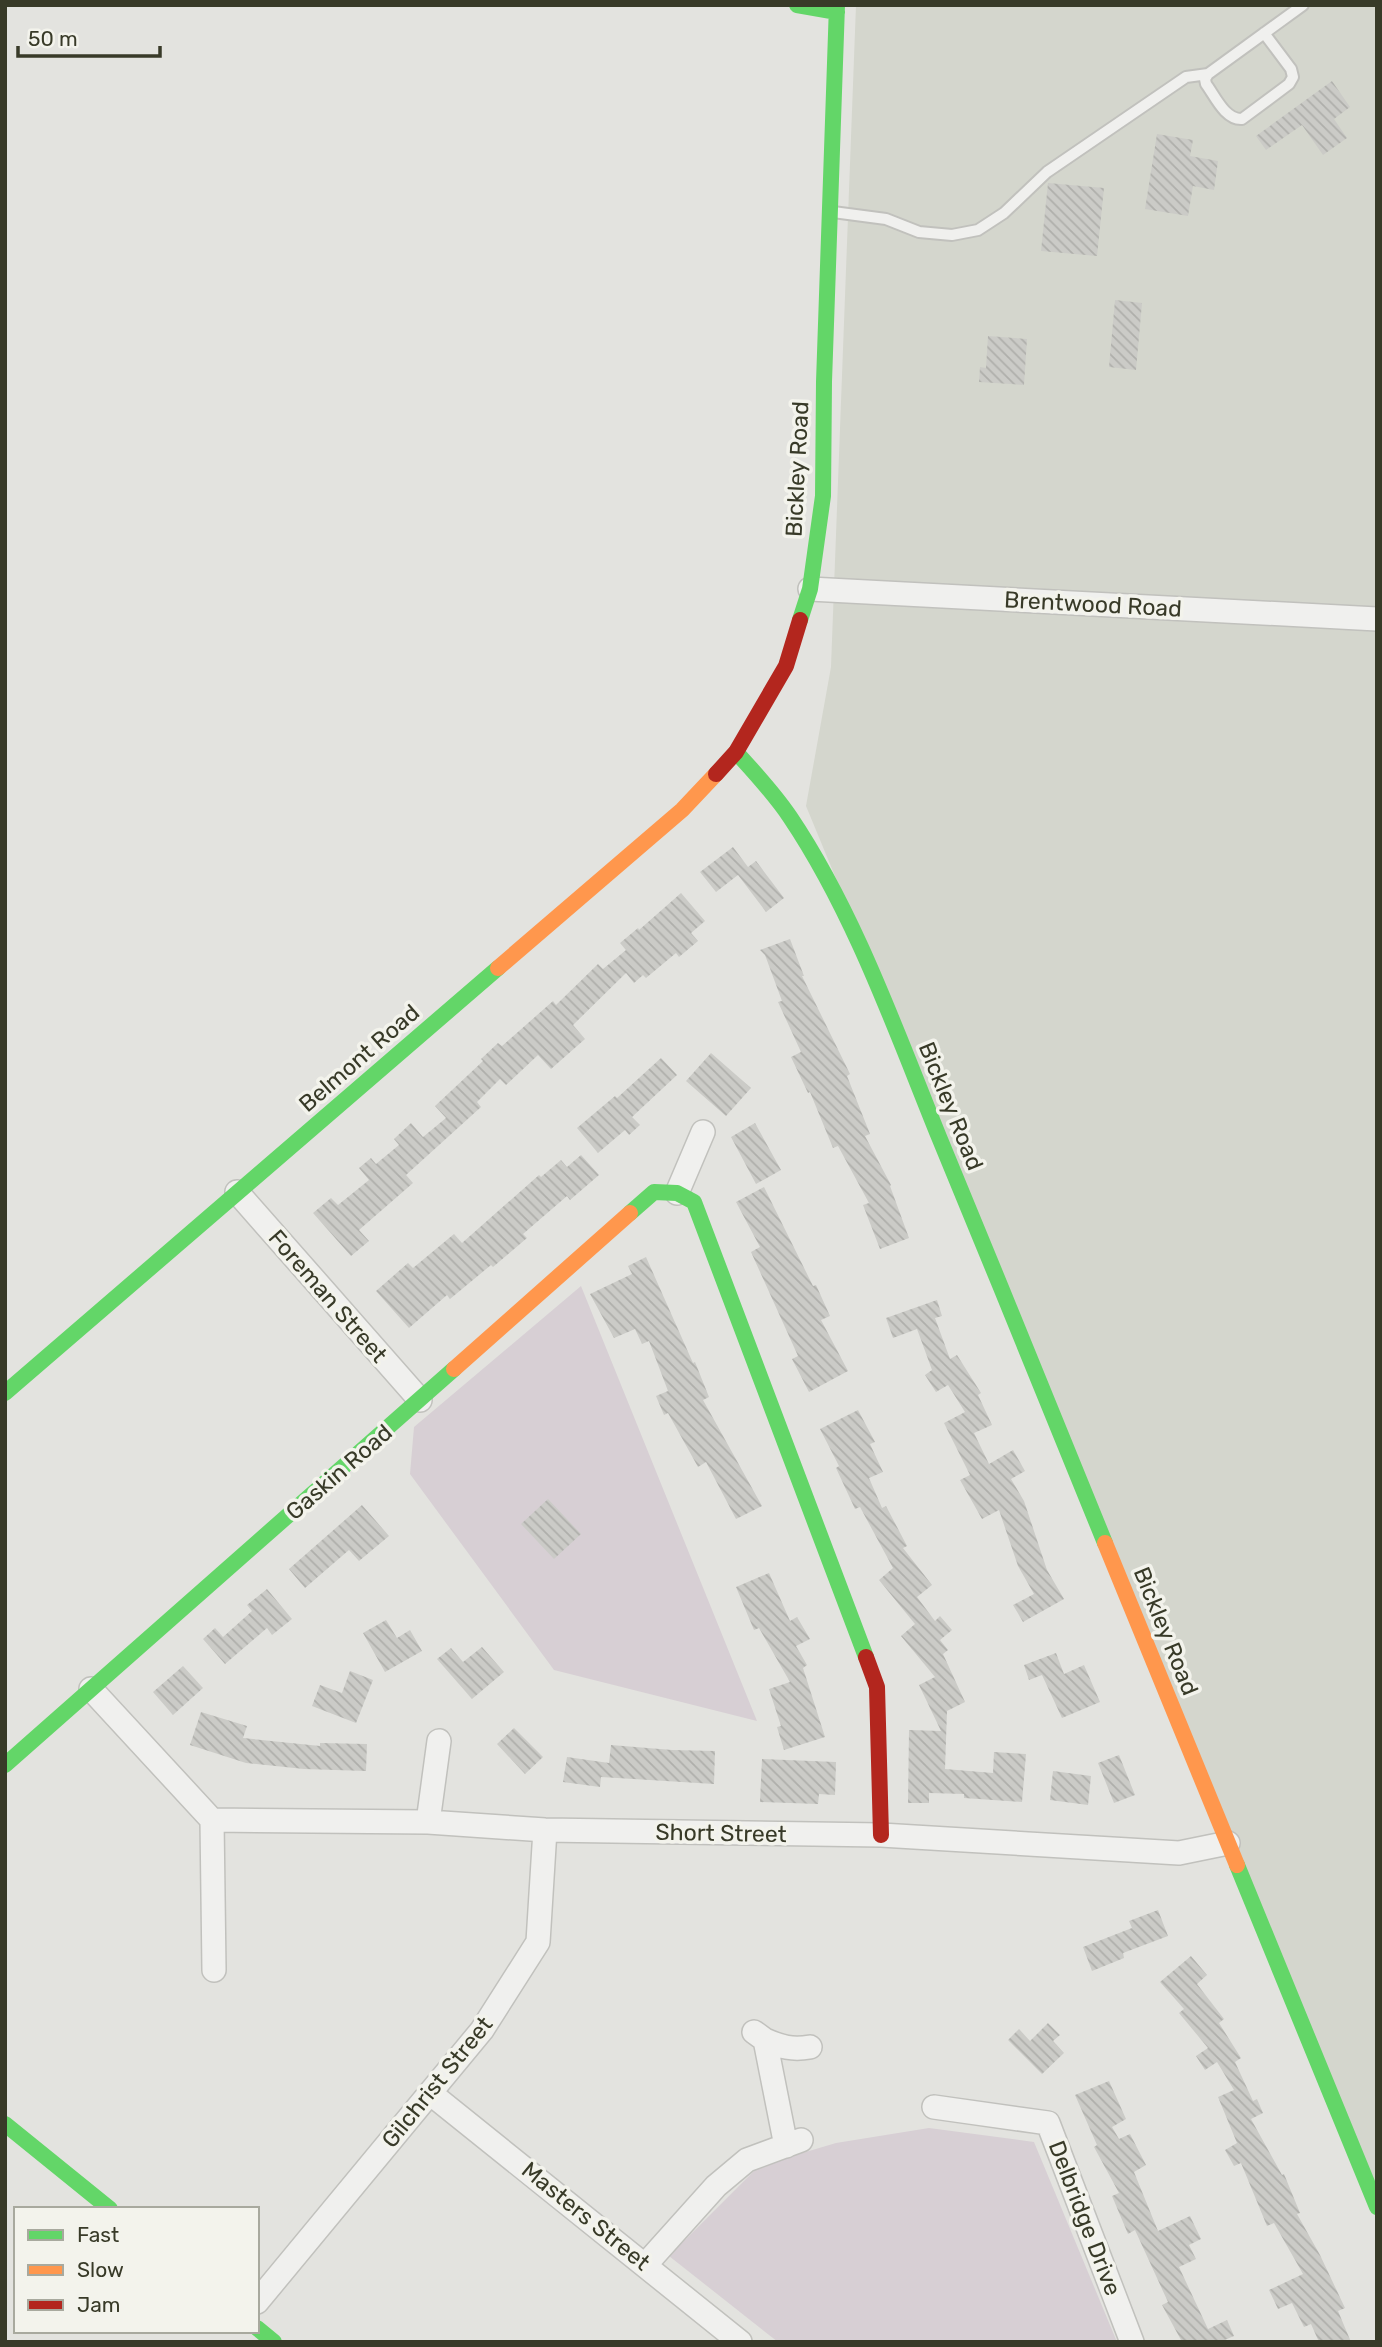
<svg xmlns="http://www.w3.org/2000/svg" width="1382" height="2347" font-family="Rubik,sans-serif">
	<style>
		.built { fill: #d4d6cd }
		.park { fill: #d7cfd4 }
		.building { fill: url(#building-back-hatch) }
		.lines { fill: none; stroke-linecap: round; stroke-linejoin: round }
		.lane-casing { stroke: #c1c1bd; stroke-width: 14 }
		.street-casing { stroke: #c1c1bd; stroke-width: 26 }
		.lane { stroke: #f0f0ee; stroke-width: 10 }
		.street { stroke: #f0f0ee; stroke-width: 23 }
		.fast { stroke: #63d668; stroke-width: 16 }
		.slow { stroke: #ff974d; stroke-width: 16 }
		.jam { stroke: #b3261e; stroke-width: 16 }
		.labels { text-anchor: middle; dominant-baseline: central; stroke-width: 7; stroke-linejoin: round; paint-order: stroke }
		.street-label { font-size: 23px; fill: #383a28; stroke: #f3f3ec }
	</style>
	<defs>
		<pattern id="building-back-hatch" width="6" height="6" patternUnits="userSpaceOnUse" patternTransform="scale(1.75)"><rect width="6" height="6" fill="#cbcbc7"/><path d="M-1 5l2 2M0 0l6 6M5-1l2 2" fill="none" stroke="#afafab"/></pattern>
	</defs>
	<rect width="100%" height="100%" fill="#e3e3df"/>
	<path class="built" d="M 856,5 L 1377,5 L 1377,2187 L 806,806 L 831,667 Z"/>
	<path class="park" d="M 581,1286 L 757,1721 L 554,1670 L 410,1474 L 414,1427 Z
		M 929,2128 L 1034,2142 L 1117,2342 L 778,2342 L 669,2256 L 759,2166 L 836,2143 Z"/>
	<path class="building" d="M 1332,81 L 1350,107 L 1334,119 L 1347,138 L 1323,155 L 1302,125 L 1266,150 L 1256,136 Z
		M 1157,134 L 1193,140 L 1190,156 L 1218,161 L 1214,190 L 1193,186 L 1188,216 L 1145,209 Z
		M 1048,183 L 1104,188 L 1097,256 L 1041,251 Z
		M 1115,300 L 1142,303 L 1136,370 L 1109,367 Z
		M 988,336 L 1027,339 L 1024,385 L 979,382 L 980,367 L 986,368 Z
		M 733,847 L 748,867 L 756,861 L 784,898 L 766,912 L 738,875 L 716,892 L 700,872 Z
		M 681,893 L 705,921 L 691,933 L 698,941 L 679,957 L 676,953 L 646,978 L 643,975 L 634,983 L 626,973 L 573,1025 L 585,1039 L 551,1069 L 538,1055 L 506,1085 L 500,1079 L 477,1102 L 481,1107 L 406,1175 L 413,1183 L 359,1230 L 369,1241 L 351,1256 L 313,1213 L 331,1198 L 338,1205 L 369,1180 L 359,1168 L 371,1158 L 376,1164 L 399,1145 L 394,1139 L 411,1123 L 423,1137 L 446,1118 L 435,1106 L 483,1061 L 481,1059 L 498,1043 L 502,1046 L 553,1001 L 556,1005 L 598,964 L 603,969 L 626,950 L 620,943 L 638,928 L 639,930 Z
		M 790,939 L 804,976 L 802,976 L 850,1074 L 847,1076 L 870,1134 L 865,1136 L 891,1185 L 890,1186 L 909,1238 L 880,1249 L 863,1205 L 869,1203 L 838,1146 L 833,1148 L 810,1092 L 808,1093 L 791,1057 L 801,1052 L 778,1002 L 782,1001 L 765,955 L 760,950 Z
		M 711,1053 L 751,1088 L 726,1116 L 686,1081 Z
		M 661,1058 L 677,1075 L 632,1117 L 640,1125 L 629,1135 L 625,1130 L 598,1153 L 577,1128 L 615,1096 L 617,1098 Z
		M 755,1123 L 781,1170 L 756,1184 L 731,1137 Z
		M 581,1155 L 599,1175 L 570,1200 L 567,1196 L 523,1234 L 527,1238 L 493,1267 L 491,1265 L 450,1299 L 447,1295 L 409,1328 L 376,1291 L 408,1263 L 413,1268 L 454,1234 L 462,1243 L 539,1175 L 541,1177 L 561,1160 L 567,1167 Z
		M 764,1187 L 813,1286 L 816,1285 L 830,1316 L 821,1320 L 848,1371 L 809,1392 L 792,1359 L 798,1356 L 751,1252 L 760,1247 L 736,1202 Z
		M 646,1257 L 693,1363 L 695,1362 L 709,1397 L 703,1400 L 762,1506 L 736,1519 L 706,1462 L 698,1467 L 668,1413 L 664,1415 L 656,1396 L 668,1391 L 649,1341 L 642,1344 L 635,1329 L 614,1338 L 590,1294 L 632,1274 L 628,1266 Z
		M 937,1300 L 942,1316 L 935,1318 L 950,1359 L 957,1355 L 981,1393 L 978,1395 L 992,1425 L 974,1433 L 989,1464 L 1013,1450 L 1025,1471 L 1011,1479 L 1024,1501 L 1047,1570 L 1064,1599 L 1023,1622 L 1013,1605 L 1034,1594 L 1018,1566 L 999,1510 L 982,1519 L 960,1480 L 970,1475 L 944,1423 L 965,1412 L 948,1385 L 936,1392 L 925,1375 L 932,1370 L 917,1329 L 893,1338 L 886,1318 Z
		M 858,1410 L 875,1442 L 870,1444 L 883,1472 L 869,1478 L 882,1508 L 886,1506 L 907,1546 L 903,1548 L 932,1585 L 917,1597 L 935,1621 L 940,1616 L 952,1630 L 940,1640 L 948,1650 L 943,1654 L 965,1702 L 947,1711 L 945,1769 L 993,1773 L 994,1752 L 1026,1754 L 1022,1802 L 964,1798 L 964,1794 L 929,1793 L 929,1803 L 908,1803 L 909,1730 L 941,1731 L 919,1685 L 935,1677 L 901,1636 L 915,1624 L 879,1580 L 893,1568 L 860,1507 L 855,1509 L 836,1468 L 839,1466 L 820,1429 Z
		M 548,1499 L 581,1534 L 554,1559 L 521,1524 Z
		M 362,1505 L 389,1536 L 359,1561 L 349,1550 L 305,1588 L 289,1569 Z
		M 769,1573 L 790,1621 L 797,1617 L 810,1639 L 796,1646 L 807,1665 L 803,1668 L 825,1737 L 784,1750 L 777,1727 L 781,1726 L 769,1689 L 790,1682 L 759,1628 L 754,1630 L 736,1587 Z
		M 267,1589 L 292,1619 L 272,1635 L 267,1628 L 225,1664 L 203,1639 L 215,1628 L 223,1637 L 252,1611 L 247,1605 Z
		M 386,1620 L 397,1638 L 410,1630 L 422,1651 L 385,1672 L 363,1633 Z
		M 482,1647 L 504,1672 L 472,1699 L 437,1659 L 451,1648 L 463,1662 Z
		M 1056,1653 L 1064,1674 L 1084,1665 L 1100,1702 L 1062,1718 L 1042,1675 L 1029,1680 L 1024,1665 Z
		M 183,1666 L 203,1688 L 173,1715 L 153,1692 Z
		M 350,1671 L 373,1680 L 356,1723 L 312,1706 L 320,1685 L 342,1693 Z
		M 201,1712 L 247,1726 L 243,1738 L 320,1746 L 320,1743 L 367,1744 L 366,1771 L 304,1769 L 246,1763 L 190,1745 Z
		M 514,1728 L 543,1757 L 525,1774 L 497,1744 Z
		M 611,1745 L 672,1750 L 715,1751 L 714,1784 L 601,1777 L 600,1787 L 563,1782 L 567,1757 L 609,1763 Z
		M 1119,1755 L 1135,1795 L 1114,1803 L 1098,1763 Z
		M 762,1759 L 836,1762 L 835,1795 L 819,1794 L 818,1804 L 760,1802 Z
		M 1053,1771 L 1091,1776 L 1088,1805 L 1050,1800 Z
		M 1158,1910 L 1168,1936 L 1123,1953 L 1124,1958 L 1092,1971 L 1083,1947 L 1132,1928 L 1129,1921 Z
		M 1191,1956 L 1207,1975 L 1197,1984 L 1224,2019 L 1219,2023 L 1241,2058 L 1235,2062 L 1253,2101 L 1257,2099 L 1263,2113 L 1251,2119 L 1282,2175 L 1284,2174 L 1300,2213 L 1297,2214 L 1320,2255 L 1345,2308 L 1338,2311 L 1351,2342 L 1319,2342 L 1311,2324 L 1304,2327 L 1292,2303 L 1278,2309 L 1269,2290 L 1303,2274 L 1274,2223 L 1267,2226 L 1241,2163 L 1234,2166 L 1225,2150 L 1237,2143 L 1218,2097 L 1234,2090 L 1217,2062 L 1205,2070 L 1196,2056 L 1208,2048 L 1179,2013 L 1184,2009 L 1160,1982 Z
		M 1048,2023 L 1060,2035 L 1053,2041 L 1064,2053 L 1042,2074 L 1008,2040 L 1019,2029 L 1030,2041 Z
		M 1109,2081 L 1126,2119 L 1112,2127 L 1119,2139 L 1130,2134 L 1146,2165 L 1134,2172 L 1158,2231 L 1190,2216 L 1201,2239 L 1189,2245 L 1196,2259 L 1179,2267 L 1208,2329 L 1227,2320 L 1234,2336 L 1220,2342 L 1178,2342 L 1181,2340 L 1162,2305 L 1168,2302 L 1135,2230 L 1128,2234 L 1112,2196 L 1119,2193 L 1094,2147 L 1097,2145 L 1075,2095 Z"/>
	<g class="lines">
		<g class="lane-casing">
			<path id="lane" d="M 1208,74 L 1205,79 L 1206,84 C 1215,96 1225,120 1242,119 L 1289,84 L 1293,77 L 1291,69 L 1264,33
				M 833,212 L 886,219 L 919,232 L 952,235 L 978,230 L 1004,213 L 1047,172 L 1186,77 L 1208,74 L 1303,5"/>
		</g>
		<g class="street-casing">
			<path id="street" d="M 810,589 L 1377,619
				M 237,1192 L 420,1400
				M 677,1193 L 703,1132
				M 91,1689 L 212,1820 L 214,1970
				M 212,1820 L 428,1822 L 545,1830 L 881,1835 L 1179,1853 L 1228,1843
				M 428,1822 L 439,1741
				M 754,2032 L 765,2040 L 786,2146
				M 765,2040 C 781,2047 792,2050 810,2047
				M 430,2093 L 740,2342
				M 934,2107 L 1048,2123 L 1132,2342
				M 646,2264 L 716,2186 L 747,2160 L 801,2140
				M 257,2302 L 482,2030 L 538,1942 L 545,1830"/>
		</g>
		<use href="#lane" class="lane"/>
		<use href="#street" class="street"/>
		<path class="fast" d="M 797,5 L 837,12
			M 800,620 L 810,589 L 823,496 L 824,382 L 837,5
			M 736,752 C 755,773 774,793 790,817 C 854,912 896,1031 939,1137 C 995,1272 1050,1408 1105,1543
			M 630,1213 L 654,1192 L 677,1193 L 694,1202 L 866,1657
			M 5,1393 L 498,968
			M 5,1765 L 454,1369
			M 1237,1865 L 1377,2207
			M 5,2124 L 110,2209
			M 257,2328 L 274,2342"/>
		<path class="slow" d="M 498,968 L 682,810 L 716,774
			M 454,1369 L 630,1213
			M 1105,1543 L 1237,1865"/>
		<path class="jam" d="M 716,774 L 736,752 L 786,666 L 800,620
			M 866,1657 L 877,1687 L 881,1835"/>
	</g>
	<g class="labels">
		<g class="street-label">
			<text transform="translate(797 469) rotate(-87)">Bickley Road</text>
			<text transform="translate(1093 604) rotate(3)">Brentwood Road</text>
			<text transform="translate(359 1058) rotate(-41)">Belmont Road</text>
			<text transform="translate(951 1106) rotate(68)">Bickley Road</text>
			<text transform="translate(328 1296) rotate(49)">Foreman Street</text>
			<text transform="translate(339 1472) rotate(-41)">Gaskin Road</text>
			<text transform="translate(1166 1631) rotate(68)">Bickley Road</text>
			<text transform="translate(721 1833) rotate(1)">Short Street</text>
			<text transform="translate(437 2082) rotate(-51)">Gilchrist Street</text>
			<text transform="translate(586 2216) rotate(39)">Masters Street</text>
			<text transform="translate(1085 2218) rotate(69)">Delbridge Drive</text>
		</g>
	</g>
	<rect width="1382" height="2347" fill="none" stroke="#383a28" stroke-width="14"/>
	<rect x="14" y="2207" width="245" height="126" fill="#f3f3ec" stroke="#a8a99e" stroke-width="2"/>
	<rect x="28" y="2230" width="35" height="10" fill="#63d668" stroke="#a8a99e" stroke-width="2"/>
	<text x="77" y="2242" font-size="21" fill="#383a28">Fast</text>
	<rect x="28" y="2265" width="35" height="10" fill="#ff974d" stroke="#a8a99e" stroke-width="2"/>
	<text x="77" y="2277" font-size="21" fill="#383a28">Slow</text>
	<rect x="28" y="2300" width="35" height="10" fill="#b3261e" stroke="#a8a99e" stroke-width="2"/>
	<text x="77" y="2312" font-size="21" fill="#383a28">Jam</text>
	<path d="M18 46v10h142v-10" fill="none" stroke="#383a28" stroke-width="3.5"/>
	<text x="28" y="46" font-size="21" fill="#383a28" stroke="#f3f3ec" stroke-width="5" paint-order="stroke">50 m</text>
</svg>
